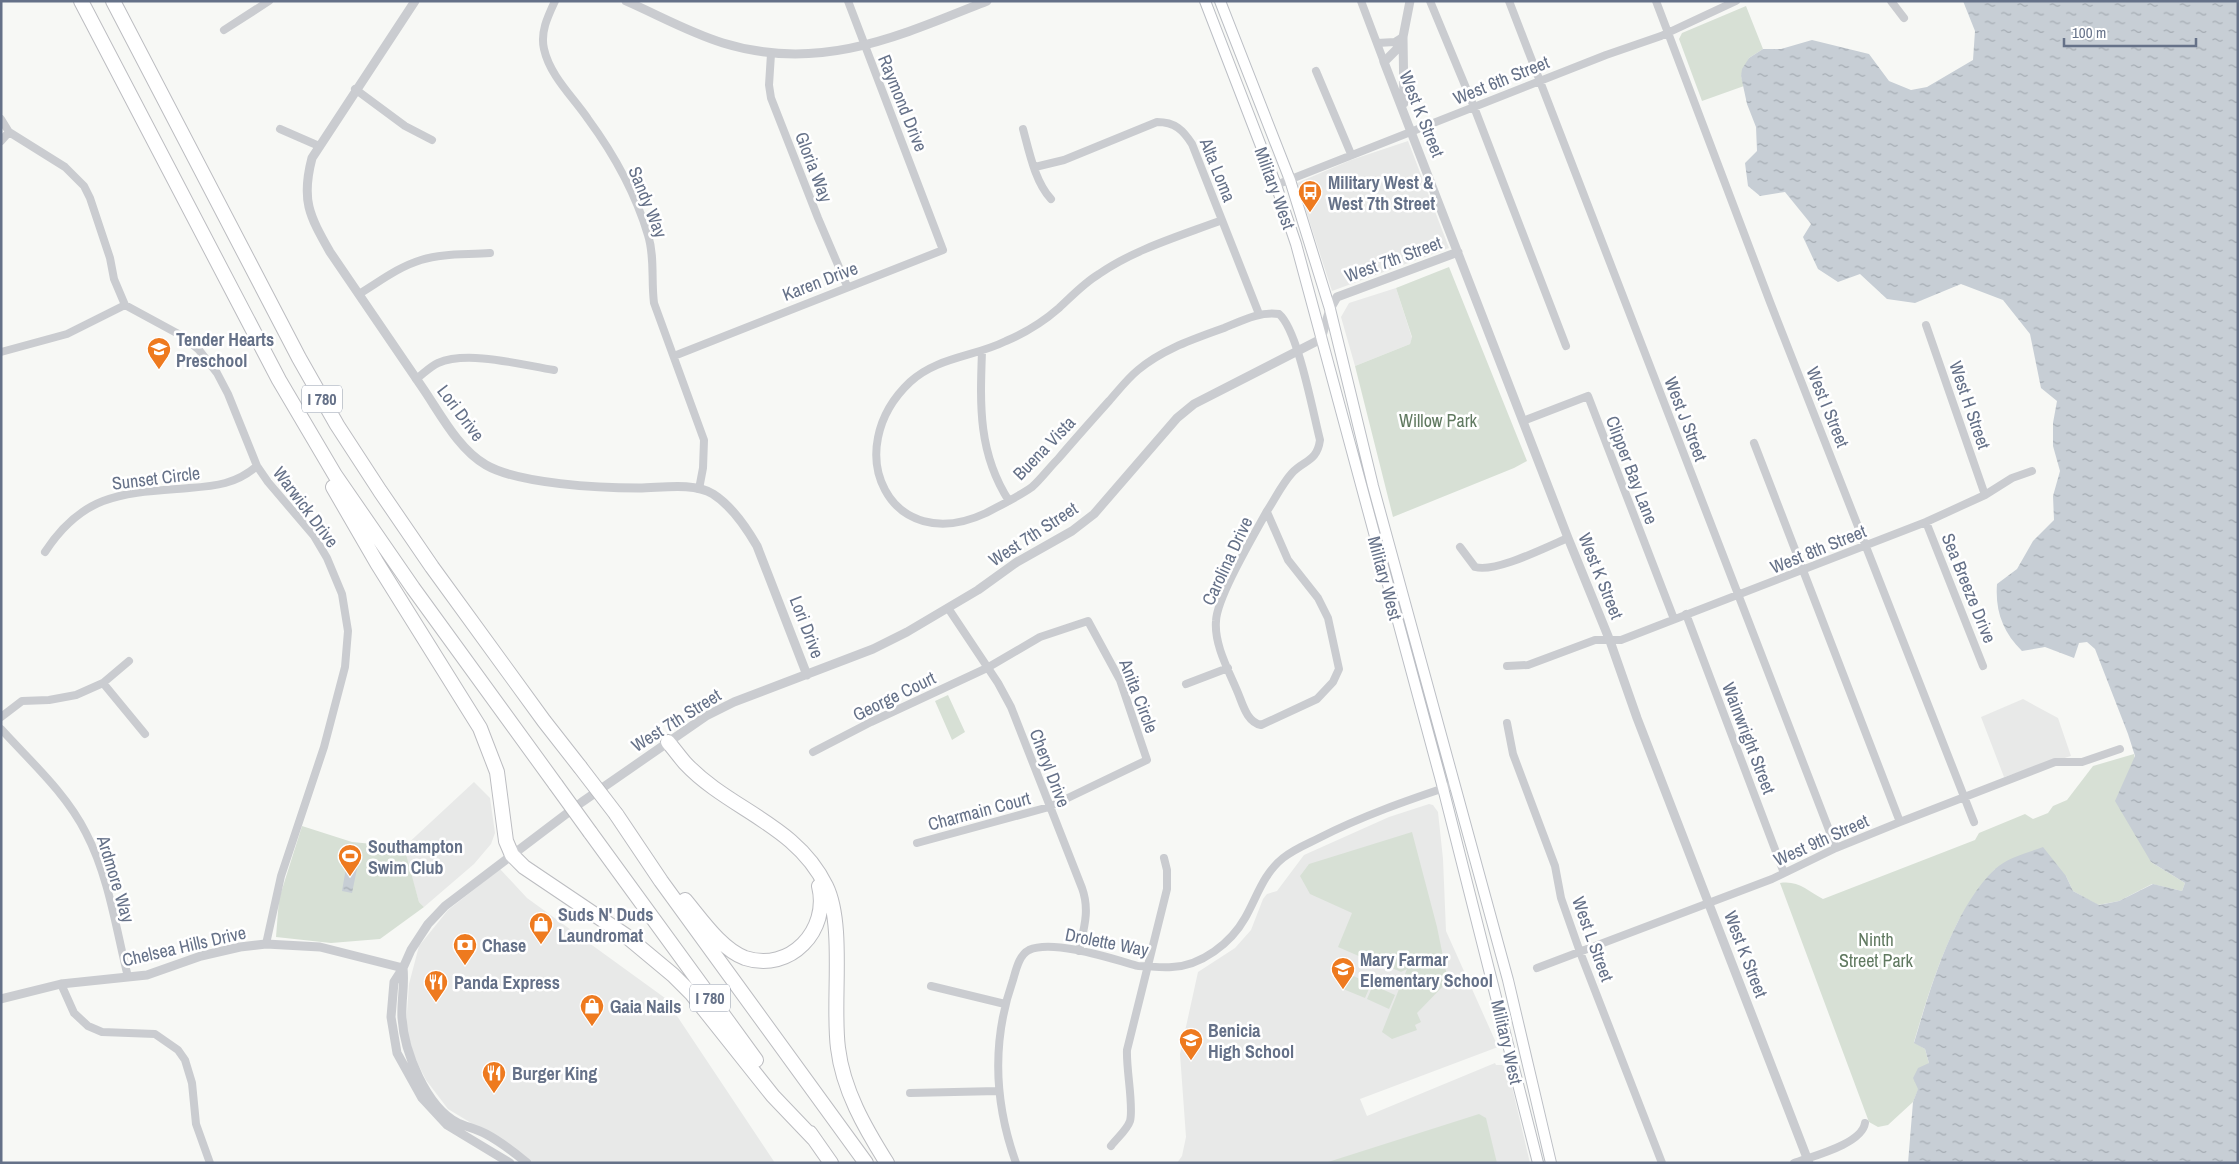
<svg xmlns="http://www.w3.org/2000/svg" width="2239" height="1164" font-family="'Archivo Narrow',sans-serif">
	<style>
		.built { fill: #e8e9e8 }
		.park { fill: #d7e0d5 }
		.water { fill: url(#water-ripples) }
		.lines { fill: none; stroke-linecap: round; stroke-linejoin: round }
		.secondary-casing { stroke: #bcbfc5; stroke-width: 12 }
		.motorway-casing { stroke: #bcbdc1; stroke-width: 16 }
		.minor { stroke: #caccd0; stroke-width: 8 }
		.tertiary { stroke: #caccd0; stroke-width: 9 }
		.secondary { stroke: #fff; stroke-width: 10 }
		.motorway { stroke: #fff; stroke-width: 14 }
		.motorway-bridge-casing { stroke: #bcbdc1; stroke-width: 16; stroke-linecap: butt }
		.motorway-bridge { stroke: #fff; stroke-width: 14 }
		.labels { text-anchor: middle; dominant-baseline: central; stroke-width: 5; stroke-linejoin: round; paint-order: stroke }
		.shield { fill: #fff; stroke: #939cac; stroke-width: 1 }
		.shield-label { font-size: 16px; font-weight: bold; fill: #657188 }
		.street-label { font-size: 18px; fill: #657188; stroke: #fff }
		.poi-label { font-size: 18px; font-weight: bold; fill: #657188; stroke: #fff; text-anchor: start }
		.park-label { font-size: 18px; fill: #607960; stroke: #fff }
	</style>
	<defs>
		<pattern id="water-ripples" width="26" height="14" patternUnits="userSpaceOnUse" patternTransform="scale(1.25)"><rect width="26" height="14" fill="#c7ced5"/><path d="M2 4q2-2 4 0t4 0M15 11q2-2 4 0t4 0" fill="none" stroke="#a5acb3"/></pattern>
	</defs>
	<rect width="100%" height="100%" fill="#f7f8f5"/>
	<path class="built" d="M 1408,141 L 1449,248 L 1332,291 L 1297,183 L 1351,160 Z
		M 1396,288 L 1412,338 L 1410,344 L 1355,366 L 1341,317 L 1349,303 Z
		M 2023,699 L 2058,718 L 2071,756 L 2004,777 L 1981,717 Z
		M 474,782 L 490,798 L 495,833 L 491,844 L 474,864 L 424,907 L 419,902 L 403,848 Z
		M 1429,804 L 1433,805 L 1438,812 L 1443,859 L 1446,931 L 1498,1047 L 1360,1099 L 1367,1116 L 1495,1063 L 1496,1065 L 1502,1065 L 1508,1070 L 1530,1163 L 1177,1163 L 1182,1156 L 1186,1137 L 1180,1054 L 1198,972 L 1235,948 L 1251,930 L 1263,899 L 1267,894 L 1277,891 L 1304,855 L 1389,817 Z
		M 500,869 L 527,898 L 665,998 L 775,1163 L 533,1163 L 524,1155 L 448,1109 L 426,1080 L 414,1056 L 406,1027 L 409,984 L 419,946 L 448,910 Z"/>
	<path class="park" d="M 1746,6 L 1763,49 L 1749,58 L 1741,76 L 1744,86 L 1702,101 L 1679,39 L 1682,33 Z
		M 1449,267 L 1527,461 L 1514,468 L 1393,517 L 1355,366 L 1410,344 L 1412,337 L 1396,288 Z
		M 948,695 L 965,732 L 952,740 L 935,701 Z
		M 2134,754 L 2151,862 L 2185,883 L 2182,891 L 2152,884 L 2119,901 L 2098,905 L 2073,891 L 2066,876 L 1995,869 C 1980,888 1964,908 1954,930 C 1937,965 1925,1005 1914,1042 L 1925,1049 L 1929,1063 L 1913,1102 L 1888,1125 L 1878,1127 L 1869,1122 L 1780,883 C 1798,880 1808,891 1823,899 L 1975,840 L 1979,833 L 2025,814 L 2033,819 L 2048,813 L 2053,806 L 2067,800 L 2093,766 Z
		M 302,826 L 352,842 L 404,847 L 419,902 L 424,907 L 380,939 L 331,943 L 276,937 L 279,899 Z
		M 1412,832 L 1437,927 L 1448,981 L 1417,1013 L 1421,1022 L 1415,1025 L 1417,1030 L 1392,1039 L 1382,1032 L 1407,969 L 1401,972 L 1363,955 L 1361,957 L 1338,947 L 1352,913 L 1310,894 L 1300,876 L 1309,864 Z
		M 1349,974 L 1371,984 L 1365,998 L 1343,989 Z
		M 1373,985 L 1395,995 L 1389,1009 L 1367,999 Z
		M 1479,1114 L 1486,1118 L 1497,1163 L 1325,1163 Z"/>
	<path class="water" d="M 1963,1 L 2238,1 L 2238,1163 L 1908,1163 L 1913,1102 L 1918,1089 L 1913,1078 L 1918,1068 L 1929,1063 L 1925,1049 L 1914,1043 C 1930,989 1953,909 1995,869 C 2008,857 2027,853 2043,847 L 2066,876 L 2073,891 L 2099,905 L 2119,901 L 2153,884 L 2182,891 L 2185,883 L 2151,862 L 2115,801 L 2135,756 L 2128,734 L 2095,649 L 2087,642 L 2079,643 L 2074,658 L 2045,647 L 2022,651 C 2003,632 1995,611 1997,584 L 2017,569 L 2033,541 L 2054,520 L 2053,496 L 2060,471 L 2053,446 L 2053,423 L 2057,401 L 2041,388 L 2030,334 L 2003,300 L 1961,284 L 1915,303 L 1887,299 L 1860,274 L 1838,282 L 1818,269 L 1803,237 L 1811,224 L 1785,192 L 1760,196 L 1748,186 L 1745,163 L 1757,151 L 1756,127 L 1747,104 L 1741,76 L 1742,69 L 1749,58 L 1763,49 L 1781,49 L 1812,40 L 1869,54 L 1889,81 L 1911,90 L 1927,87 L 1973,60 L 1975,31 Z
		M 347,862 L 358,864 L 352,893 L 342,891 Z"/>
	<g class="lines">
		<g class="secondary-casing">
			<path id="secondary" d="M 1205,1 L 1276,185 L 1296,244 L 1443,788 L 1538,1163
				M 1220,1 L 1290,180 L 1330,309 L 1373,486 L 1508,980 L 1551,1163"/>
		</g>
		<g class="motorway-casing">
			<path id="motorway" d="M 81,1 L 279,380 L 335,475 L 413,588 L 556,785
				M 113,1 L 299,358 L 337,425 L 380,491 L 432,567 L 544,721 L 580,767
				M 333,487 L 377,563 L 480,728 L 497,772 L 506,841 L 512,855 L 524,867 L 625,935 L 673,975 L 691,993 L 773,1096 L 815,1140
				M 668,742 C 674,749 679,756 685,763 C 729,810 796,824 826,886 C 845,925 832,1003 838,1048 C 843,1090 865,1128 887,1163
				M 616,814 L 661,881 L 866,1163
				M 590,832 L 756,1060
				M 685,900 C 701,919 721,949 745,958 C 790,973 830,930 819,886
				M 810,1133 L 831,1163"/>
		</g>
		<path class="minor" d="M 555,1 C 548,16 540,32 544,49 C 550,76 573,97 588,119 C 613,153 636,195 648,235 C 655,257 651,280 654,303 L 704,440 L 703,468 L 699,489
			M 1361,1 L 1384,62
			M 1430,1 L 1474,107 L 1566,346
			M 1509,1 L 1836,848
			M 1656,1 L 1770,302 L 1974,822
			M 1891,1 L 1904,18
			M 224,30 L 269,1
			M 1377,43 L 1395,42 L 1403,37
			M 771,54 L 769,85 L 771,98 L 818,218 L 847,286
			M 1316,71 L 1351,154
			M 355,89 L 405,126 L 432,140
			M 1,119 L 9,132 L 65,167 L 84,186 L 90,198 L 110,258 L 114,279 L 125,305 L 184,337 L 199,350 L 217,373 L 228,394 L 257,466 L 268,482 L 314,536 L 327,558 L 342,594 L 348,631 L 345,667 L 324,747 L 281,876 L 266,944
			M 280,129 L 319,146
			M 1023,129 C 1029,151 1035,182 1051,199
			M 1,141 L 9,132
			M 1035,167 L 1064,160 L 1157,122 C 1175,122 1183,130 1192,144 L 1259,314
			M 1276,185 L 1606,55 L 1661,36 L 1736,1
			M 1222,220 C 1180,236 1135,249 1099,274 C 1084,283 1072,296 1059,308 C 1043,322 1025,333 1006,341 C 974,357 937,357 910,382 C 838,450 890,558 986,513 C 1001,505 1018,497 1032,487 C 1041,479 1049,468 1058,459 C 1075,439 1092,420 1109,401 C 1118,391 1127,379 1138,370 C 1163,349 1194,339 1224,328 C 1241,321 1260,311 1279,314 C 1298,330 1313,413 1320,440 C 1317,462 1304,460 1292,473 C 1282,484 1275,499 1267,511 C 1254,535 1217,597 1216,621 C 1214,645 1229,671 1238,693 C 1243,705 1247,722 1261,725 L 1317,699 L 1333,682 L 1339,669 L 1328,618 L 1318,598 L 1288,560 L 1267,512
			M 359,294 C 379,282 398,267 421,260 C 443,253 467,255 490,253
			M 1926,325 L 1985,495
			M 982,351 C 980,405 978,453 1009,501
			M 1,352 L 67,334 L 125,305
			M 674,356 L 943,250 L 848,1
			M 416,379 C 423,374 431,366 438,363 C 468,350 522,365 554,370
			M 1523,421 L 1588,396 L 1674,619
			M 1754,443 L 1900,822
			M 1926,522 L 1983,666
			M 1460,547 L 1475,567 C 1496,573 1546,547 1568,538
			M 45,552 C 84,492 125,493 189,488 C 216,486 236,484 257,466
			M 948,608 L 998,683 L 1011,707 L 1082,888 C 1090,910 1084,928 1079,951
			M 1686,614 L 1784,873
			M 1507,666 L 1528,665 L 1595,640 L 1621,640 L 1926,522 L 1985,495 L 2012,478 L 2032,471
			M 103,683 L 145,734
			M 1186,684 L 1228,668
			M 1,717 L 22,701 L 49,700 L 76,695 L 103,683 L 129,661
			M 1507,723 L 1513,754 L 1555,866 L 1561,898 L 1580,952 L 1662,1163
			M 1,729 C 31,762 66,793 86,833 C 109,877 116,929 128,977
			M 813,752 L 871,722 L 987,668 L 1040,637 L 1088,621 L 1120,680 L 1147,760 L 1049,807 L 917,843
			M 1537,968 L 1772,879 L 1836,848 L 1900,822 L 2055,762 L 2082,762 L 2120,749
			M 61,984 L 74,1013 L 88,1026 L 102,1032 L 155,1034 L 178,1050 L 185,1060 L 192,1083 L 196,1124 L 210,1163
			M 931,986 L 1005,1004
			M 910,1093 L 998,1091
			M 1111,1146 C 1117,1138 1127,1130 1130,1121 C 1134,1107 1126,1069 1127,1050 L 1167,889 L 1167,870 L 1164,858
			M 1016,1163 C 994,1102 992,1040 1013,980 C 1016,970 1019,955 1029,950 C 1053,939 1113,959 1138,966 C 1149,966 1161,968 1172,967 C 1201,966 1231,943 1245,918 C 1257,897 1263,874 1283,858 C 1294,849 1307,844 1319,838 C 1362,816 1408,800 1453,785
			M 1794,1163 C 1813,1156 1862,1144 1865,1123"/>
		<path class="tertiary" d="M 415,1 L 312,158 C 301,200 309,215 330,252 C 361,297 391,342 422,387 C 440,413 458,449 486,465 C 519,484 600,488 639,488 C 661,488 693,482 713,494 C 732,506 746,527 757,546 L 807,675
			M 626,1 C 658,15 690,33 723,43 C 820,73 899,36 987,1
			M 1403,37 L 1396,50 L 1384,62 L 1568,538 L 1610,641 L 1637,718 L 1809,1163
			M 1404,103 L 1403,37 L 1410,1
			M 403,968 C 405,985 401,1001 402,1018 C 404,1051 426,1107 458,1123 C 467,1127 477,1129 486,1134 C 501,1142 515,1153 527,1163
			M 1,999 L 61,984 L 147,975 L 201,956 L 240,947 L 266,944 L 320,947 L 403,968
			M 510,1163 L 447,1125 L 422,1098 L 397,1053 L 391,1017 L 394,982 L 403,968 L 411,950 L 428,924 L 445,906 L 582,802 L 706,716 L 734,702 L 873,649 L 907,632 L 978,590 L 1017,562 L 1072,531 L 1094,514 L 1177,418 L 1194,404 L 1321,339 L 1330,309 L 1337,297 L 1458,252"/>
		<use href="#secondary" class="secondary"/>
		<use href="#motorway" class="motorway"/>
		<g class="motorway-bridge-casing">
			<path id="motorway-bridge" d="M 580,767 L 616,814
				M 556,785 L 590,832"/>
		</g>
		<use href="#motorway-bridge" class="motorway-bridge"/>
	</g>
	<defs>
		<g id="bus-pin" transform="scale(1.25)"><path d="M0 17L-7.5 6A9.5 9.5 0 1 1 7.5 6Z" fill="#ee7a1f" stroke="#fff"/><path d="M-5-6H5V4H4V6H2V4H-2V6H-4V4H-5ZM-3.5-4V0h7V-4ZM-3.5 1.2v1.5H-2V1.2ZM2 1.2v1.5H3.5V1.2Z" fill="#fff"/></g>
		<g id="school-pin" transform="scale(1.25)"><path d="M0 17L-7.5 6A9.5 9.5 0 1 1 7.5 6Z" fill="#ee7a1f" stroke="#fff"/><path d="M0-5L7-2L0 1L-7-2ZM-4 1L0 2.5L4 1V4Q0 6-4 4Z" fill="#fff"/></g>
		<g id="stadium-pin" transform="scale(1.25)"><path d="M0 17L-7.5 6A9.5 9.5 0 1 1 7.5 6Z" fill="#ee7a1f" stroke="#fff"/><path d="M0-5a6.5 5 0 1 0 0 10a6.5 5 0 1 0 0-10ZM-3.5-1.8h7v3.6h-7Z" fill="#fff"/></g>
		<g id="shop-pin" transform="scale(1.25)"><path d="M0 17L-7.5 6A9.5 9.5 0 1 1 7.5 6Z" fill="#ee7a1f" stroke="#fff"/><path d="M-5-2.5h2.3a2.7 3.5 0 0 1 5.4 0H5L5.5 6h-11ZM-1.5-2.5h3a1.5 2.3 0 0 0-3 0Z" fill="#fff"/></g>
		<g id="bank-pin" transform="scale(1.25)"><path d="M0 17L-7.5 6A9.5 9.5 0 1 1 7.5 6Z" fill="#ee7a1f" stroke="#fff"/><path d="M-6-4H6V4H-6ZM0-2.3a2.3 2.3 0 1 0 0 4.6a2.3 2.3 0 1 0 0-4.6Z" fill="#fff"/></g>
		<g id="restaurant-pin" transform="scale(1.25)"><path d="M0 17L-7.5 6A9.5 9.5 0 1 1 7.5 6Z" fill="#ee7a1f" stroke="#fff"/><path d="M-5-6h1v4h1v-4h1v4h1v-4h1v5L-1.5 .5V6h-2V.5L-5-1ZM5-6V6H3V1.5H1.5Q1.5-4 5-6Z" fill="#fff"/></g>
	</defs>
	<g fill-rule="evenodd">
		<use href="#bus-pin" x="1310" y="192"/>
		<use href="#school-pin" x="159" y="349"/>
		<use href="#stadium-pin" x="350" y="856"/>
		<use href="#shop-pin" x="541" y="924"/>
		<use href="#bank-pin" x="465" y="945"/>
		<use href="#school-pin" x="1343" y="969"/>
		<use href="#restaurant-pin" x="436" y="982"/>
		<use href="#shop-pin" x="592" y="1006"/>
		<use href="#school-pin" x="1191" y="1040"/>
		<use href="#restaurant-pin" x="494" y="1073"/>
	</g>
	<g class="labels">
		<g class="shield">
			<rect x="302" y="385.5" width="40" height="27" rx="4"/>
			<rect x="690" y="984.5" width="40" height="27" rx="4"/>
		</g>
		<g class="shield-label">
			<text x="322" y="399">I 780</text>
			<text x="710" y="998">I 780</text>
		</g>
		<g class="street-label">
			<text transform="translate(1501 80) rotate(-22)">West 6th Street</text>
			<text transform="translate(903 103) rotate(68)">Raymond Drive</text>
			<text transform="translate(1422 114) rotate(68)">West K Street</text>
			<text transform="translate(814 167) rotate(69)">Gloria Way</text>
			<text transform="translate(1218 170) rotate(68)">Alta Loma</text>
			<text transform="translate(1275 188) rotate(70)">Military West</text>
			<text transform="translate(648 202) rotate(68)">Sandy Way</text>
			<text transform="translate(1393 259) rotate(-20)">West 7th Street</text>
			<text transform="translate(820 281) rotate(-21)">Karen Drive</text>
			<text transform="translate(1970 405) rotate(71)">West H Street</text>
			<text transform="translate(1828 407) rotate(68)">West I Street</text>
			<text transform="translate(461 413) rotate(53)">Lori Drive</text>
			<text transform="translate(1686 419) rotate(69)">West J Street</text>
			<text transform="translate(1044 448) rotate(-46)">Buena Vista</text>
			<text transform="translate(1632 470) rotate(69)">Clipper Bay Lane</text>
			<text transform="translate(156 478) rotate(-7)">Sunset Circle</text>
			<text transform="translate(306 507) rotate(53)">Warwick Drive</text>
			<text transform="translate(1033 534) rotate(-33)">West 7th Street</text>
			<text transform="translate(1818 549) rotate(-22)">West 8th Street</text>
			<text transform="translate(1227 561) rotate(-65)">Carolina Drive</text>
			<text transform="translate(1601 576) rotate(68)">West K Street</text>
			<text transform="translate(1385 578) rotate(75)">Military West</text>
			<text transform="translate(1969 588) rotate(68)">Sea Breeze Drive</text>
			<text transform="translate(807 627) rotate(69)">Lori Drive</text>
			<text transform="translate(894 696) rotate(-26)">George Court</text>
			<text transform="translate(1139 696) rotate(69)">Anita Circle</text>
			<text transform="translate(676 720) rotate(-32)">West 7th Street</text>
			<text transform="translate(1749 738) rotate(69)">Wainwright Street</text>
			<text transform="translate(1050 768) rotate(69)">Cheryl Drive</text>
			<text transform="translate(979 811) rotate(-15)">Charmain Court</text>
			<text transform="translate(1821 840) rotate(-24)">West 9th Street</text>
			<text transform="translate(116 879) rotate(73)">Ardmore Way</text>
			<text transform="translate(1593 939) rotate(70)">West L Street</text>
			<text transform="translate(1107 942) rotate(11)">Drolette Way</text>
			<text transform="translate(184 946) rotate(-13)">Chelsea Hills Drive</text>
			<text transform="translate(1746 954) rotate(69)">West K Street</text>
			<text transform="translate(1507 1042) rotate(77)">Military West</text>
		</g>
		<g class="poi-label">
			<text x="1328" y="182">Military West &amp;<tspan x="1328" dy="21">West 7th Street</tspan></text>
			<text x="176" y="339">Tender Hearts<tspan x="176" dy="21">Preschool</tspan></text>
			<text x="368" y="846">Southampton<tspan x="368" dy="21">Swim Club</tspan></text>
			<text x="558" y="914">Suds N' Duds<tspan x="558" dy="21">Laundromat</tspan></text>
			<text x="482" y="945">Chase</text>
			<text x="1360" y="959">Mary Farmar<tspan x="1360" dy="21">Elementary School</tspan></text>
			<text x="454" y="982">Panda Express</text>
			<text x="610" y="1006">Gaia Nails</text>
			<text x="1208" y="1030">Benicia<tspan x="1208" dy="21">High School</tspan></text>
			<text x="512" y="1073">Burger King</text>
		</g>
		<g class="park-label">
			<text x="1438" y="420">Willow Park</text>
			<text x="1876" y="939">Ninth<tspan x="1876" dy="21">Street Park</tspan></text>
		</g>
	</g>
	<rect width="2239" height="1164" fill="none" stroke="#657188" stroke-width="5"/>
	<path d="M2064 38v8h132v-8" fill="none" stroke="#657188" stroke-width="2.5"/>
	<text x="2072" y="38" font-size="15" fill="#657188" stroke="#ffffff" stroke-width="4" paint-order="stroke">100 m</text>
</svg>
